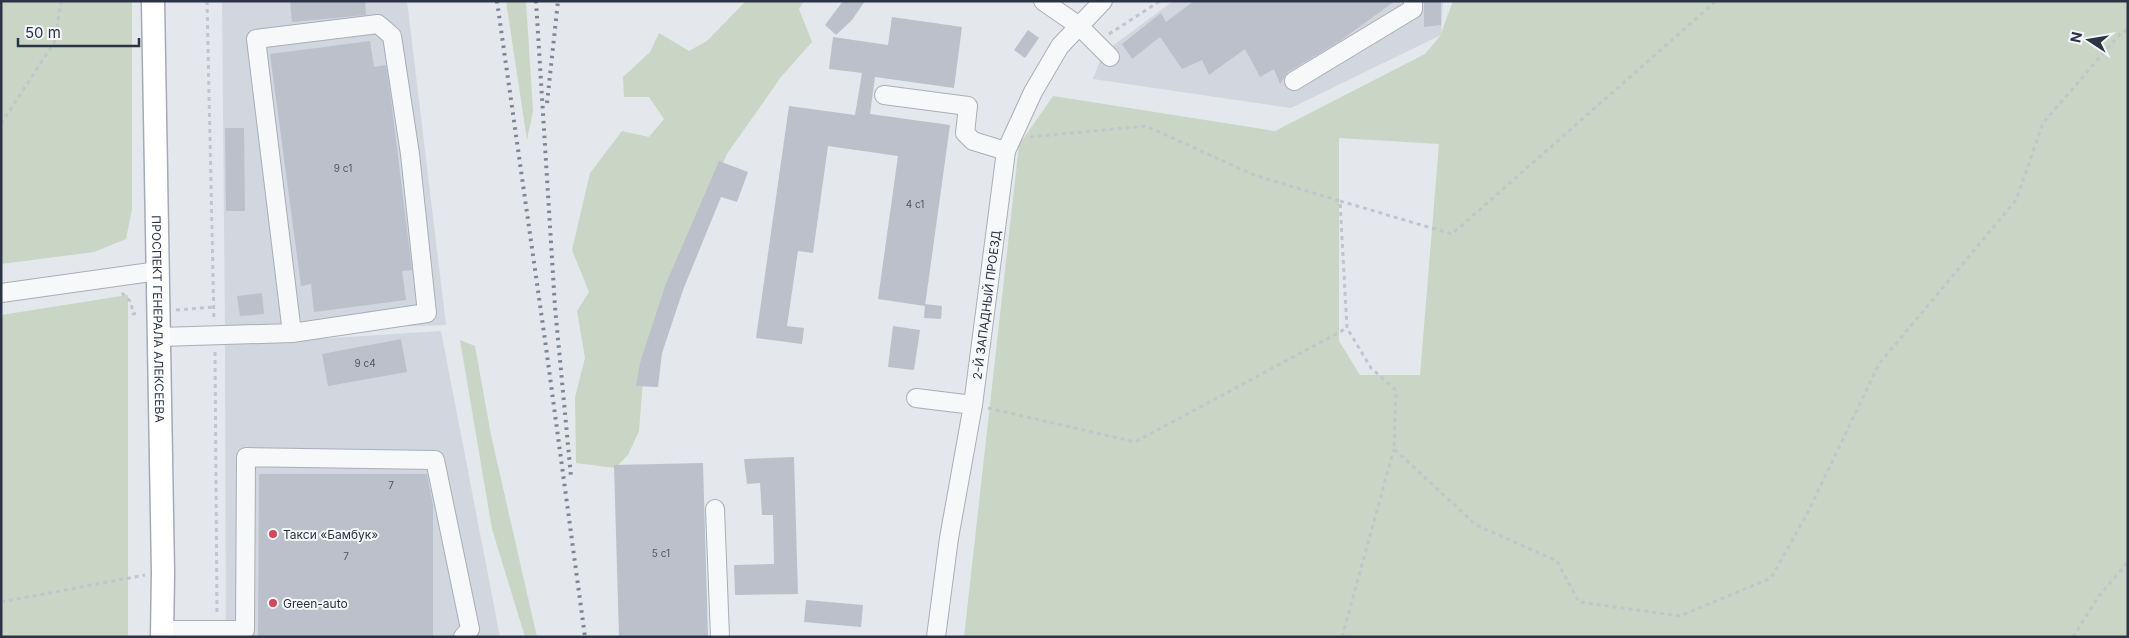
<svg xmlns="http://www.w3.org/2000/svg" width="2129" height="638" font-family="Inter,sans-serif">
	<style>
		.built { fill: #d2d6de }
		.green { fill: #c9d6c5; fill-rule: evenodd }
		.building { fill: #bbc0ca }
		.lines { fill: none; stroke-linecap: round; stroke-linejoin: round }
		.minor-casing { stroke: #a9aeb7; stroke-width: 20 }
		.major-casing { stroke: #a3abb8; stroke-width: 25 }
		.path { stroke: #c2c5cb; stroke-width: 3; stroke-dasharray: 4 4; stroke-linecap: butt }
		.minor { stroke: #f7f8fa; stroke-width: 18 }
		.major { stroke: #fff; stroke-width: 22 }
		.rail { stroke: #7d8696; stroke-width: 4; stroke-dasharray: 2.5 5; stroke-linecap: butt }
		.poi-dot { fill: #d1495b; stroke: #f4f6f9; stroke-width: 2 }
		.labels { text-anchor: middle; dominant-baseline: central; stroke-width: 4; stroke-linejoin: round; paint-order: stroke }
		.number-label { font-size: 10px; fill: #4f5766 }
		.street-label { font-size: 12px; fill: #2b3445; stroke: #f4f6f9 }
		.poi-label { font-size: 12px; fill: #2b3445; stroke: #f4f6f9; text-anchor: start }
	</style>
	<rect width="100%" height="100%" fill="#e4e7ec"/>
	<path class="built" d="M 222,1 L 407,1 L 446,325 L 225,332 Z
		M 1173,1 L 1443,1 L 1441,35 L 1291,108 L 1093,79 L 1103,53 Z
		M 441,331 L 500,637 L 226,637 L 225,345 Z"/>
	<path class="green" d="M 1,1 L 132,1 L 132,209 L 126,239 L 94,252 L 1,264 Z
		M 506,1 L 526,1 L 533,111 L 527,140 Z
		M 746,1 L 804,1 L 799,9 L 812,42 L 781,77 L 727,154 L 705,202 L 644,369 L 639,431 L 628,455 L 615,468 L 576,463 L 575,397 L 585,358 L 577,311 L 589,292 L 572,250 L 590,173 L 622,131 L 649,137 L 664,119 L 649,97 L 624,97 L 623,77 L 650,52 L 659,33 L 689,51 L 707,41 Z
		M 1453,1 L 2128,1 L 2128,637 L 964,637 L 1019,145 L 1053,96 L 1275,131 L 1425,54 L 1440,36 ZM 1339,138 L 1439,144 L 1420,375 L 1360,375 L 1339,341 Z
		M 128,295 L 128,637 L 1,637 L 1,315 Z
		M 460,340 L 475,346 L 491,435 L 537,637 L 525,637 L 492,529 Z"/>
	<path class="building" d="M 290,1 L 365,1 L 366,15 L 292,22 Z
		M 843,1 L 865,1 L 852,20 L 836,35 L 825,25 Z
		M 1194,1 L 1395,1 L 1340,41 L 1288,72 L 1280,84 L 1274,69 L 1260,77 L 1245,49 L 1209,75 L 1202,60 L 1182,69 L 1160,37 L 1132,59 L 1122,44 L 1161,13 L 1166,22 Z
		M 1424,1 L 1441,1 L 1441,25 L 1424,27 Z
		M 892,17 L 962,27 L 954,88 L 875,77 L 870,114 L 950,125 L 925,306 L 878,299 L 898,156 L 828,146 L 813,253 L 798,251 L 787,326 L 804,328 L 802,344 L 756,338 L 789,106 L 855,115 L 862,73 L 829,69 L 833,37 L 888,45 Z
		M 1028,30 L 1039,38 L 1025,58 L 1014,50 Z
		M 370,41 L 374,67 L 386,65 L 391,99 L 412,270 L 402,271 L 406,300 L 314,312 L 311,284 L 301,286 L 270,54 Z
		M 225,128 L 244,128 L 245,211 L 226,211 Z
		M 719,161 L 748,172 L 737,202 L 721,197 L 683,290 L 662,353 L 658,387 L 636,386 L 640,363 L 665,286 Z
		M 262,293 L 264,314 L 240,316 L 237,296 Z
		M 925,304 L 942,306 L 941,319 L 924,318 Z
		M 893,326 L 920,330 L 914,370 L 888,367 Z
		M 401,339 L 407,372 L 328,386 L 322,354 Z
		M 794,457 L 798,594 L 735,595 L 734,565 L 774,564 L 773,515 L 762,515 L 760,483 L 747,484 L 744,459 Z
		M 703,463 L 708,637 L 619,637 L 614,465 Z
		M 259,474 L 427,474 L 433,505 L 433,637 L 258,637 Z
		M 806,600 L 863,605 L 861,627 L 804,622 Z"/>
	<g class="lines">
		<g class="minor-casing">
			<g id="minor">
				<path d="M 1043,1 L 1079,26 L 1110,57"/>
				<path d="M 1294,81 L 1413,9 L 1413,1"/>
				<path d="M 884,95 L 968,106 L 965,133 L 973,141 L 1006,151"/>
				<path d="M 1,293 L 158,271"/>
				<path d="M 160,337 L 292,333 L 427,313 L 410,154 L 392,36 L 378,24 L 256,39 L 292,333"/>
				<path d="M 916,398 L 973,405"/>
				<path d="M 715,509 L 720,637"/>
				<path d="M 162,630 L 245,630 L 246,457 L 435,460 L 470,629 L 463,637"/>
				<path id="s1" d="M 936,637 L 949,538 L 973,405 L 1006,151 L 1033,92 L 1060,46 L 1103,1"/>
			</g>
		</g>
		<g class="major-casing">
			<g id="major">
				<path id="s2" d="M 153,1 L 163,573 L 162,637"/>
			</g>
		</g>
		<path class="path" d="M 207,1 L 214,321
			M 1109,34 L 1160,1
			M 1,124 L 55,41 L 61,1
			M 1030,137 L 1146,126 L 1254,175 L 1340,201 L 1347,328 L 1371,368 L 1396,390 L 1394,449 L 1476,525 L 1557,561 L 1579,602 L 1680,616 L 1771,578 L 1807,514 L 1879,364 L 2016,200 L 2043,123 L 2120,34 L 2128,29
			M 1340,201 L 1452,234 L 1715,2 L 1721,1
			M 122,293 L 131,302 L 133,314 L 140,313
			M 176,310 L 214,307
			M 215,352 L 217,616
			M 988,408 L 1135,442 L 1347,328
			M 1,602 L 145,575
			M 1342,637 L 1394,449
			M 2073,637 L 2098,597 L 2128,562"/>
		<use href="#minor" class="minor"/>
		<use href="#major" class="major"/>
		<path class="rail" d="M 497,1 L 545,340 L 585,637
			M 536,1 L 555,307 L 571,477
			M 547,103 L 558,1"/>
	</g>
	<g class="poi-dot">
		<circle cx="273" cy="534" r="5"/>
		<circle cx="273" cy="603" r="5"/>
	</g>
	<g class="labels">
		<g class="number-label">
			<text x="343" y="168">9 с1</text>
			<text x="915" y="204">4 с1</text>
			<text x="365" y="363">9 с4</text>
			<text x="391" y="485">7</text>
			<text x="661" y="553">5 с1</text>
			<text x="346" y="556">7</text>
		</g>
		<g class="street-label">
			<text stroke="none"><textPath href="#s1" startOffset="336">2-Й ЗАПАДНЫЙ ПРОЕЗД</textPath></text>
			<text stroke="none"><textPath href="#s2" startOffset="318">ПРОСПЕКТ ГЕНЕРАЛА АЛЕКСЕЕВА</textPath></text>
		</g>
		<g class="poi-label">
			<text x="283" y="534">Такси «Бамбук»</text>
			<text x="283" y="603">Green-auto</text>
		</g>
	</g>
	<rect width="2129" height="638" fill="none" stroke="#2b3445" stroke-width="5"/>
	<g transform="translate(2089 40) rotate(282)" stroke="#f4f6f9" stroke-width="4" paint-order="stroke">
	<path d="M0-4L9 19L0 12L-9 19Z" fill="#2b3445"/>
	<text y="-8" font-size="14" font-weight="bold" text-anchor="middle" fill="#2b3445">N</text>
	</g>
	<path d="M18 38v8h121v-8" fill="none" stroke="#2b3445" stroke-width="2.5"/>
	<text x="25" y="38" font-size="15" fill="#2b3445" stroke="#f4f6f9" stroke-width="4" paint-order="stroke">50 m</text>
</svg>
